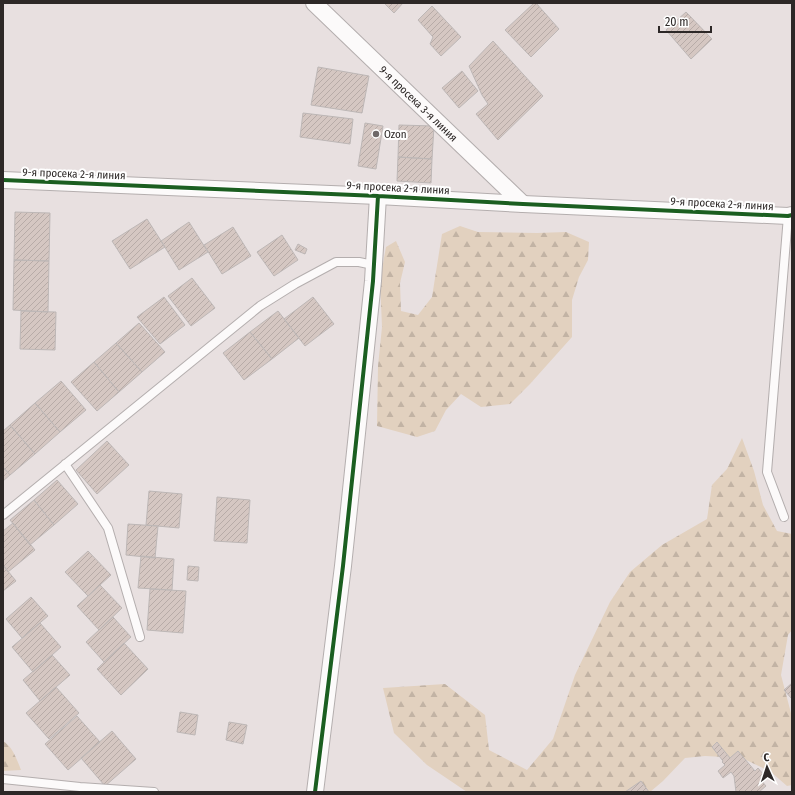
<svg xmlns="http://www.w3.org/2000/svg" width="795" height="795" font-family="'Fira Sans Condensed',sans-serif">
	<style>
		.forest { fill: url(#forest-firs) }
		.building { fill: url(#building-hatch); stroke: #bdb7b6 }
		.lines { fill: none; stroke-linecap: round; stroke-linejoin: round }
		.lane-casing { stroke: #b4aeae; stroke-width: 10 }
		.street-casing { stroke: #b4aeae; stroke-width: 18 }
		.lane { stroke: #fcfafa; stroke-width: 8 }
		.street { stroke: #fcfafa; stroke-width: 16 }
		.cycleway-casing { stroke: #fff; stroke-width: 6 }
		.cycleway { stroke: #1b5e20; stroke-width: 4 }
		.poi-dot { fill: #6e6868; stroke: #fff; stroke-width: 1.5 }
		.labels { text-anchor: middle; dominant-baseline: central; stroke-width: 4; stroke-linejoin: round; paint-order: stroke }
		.street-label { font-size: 11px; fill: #2d2827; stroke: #fff }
		.poi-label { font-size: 11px; fill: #2d2827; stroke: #fff; text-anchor: start }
	</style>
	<defs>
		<pattern id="forest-firs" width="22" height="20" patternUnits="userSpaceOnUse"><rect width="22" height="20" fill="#e2d1bf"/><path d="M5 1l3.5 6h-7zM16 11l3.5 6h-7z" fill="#c2b3a4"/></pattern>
		<pattern id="building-hatch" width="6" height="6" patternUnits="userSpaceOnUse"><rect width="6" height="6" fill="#d5c7c2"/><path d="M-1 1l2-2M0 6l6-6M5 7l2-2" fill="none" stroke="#b7aba7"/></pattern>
	</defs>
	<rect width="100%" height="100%" fill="#e8e0e0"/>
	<path class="forest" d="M 460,226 L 478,232 L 537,233 L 566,232 L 589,242 L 588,260 L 579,277 L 572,300 L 572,337 L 530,384 L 510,404 L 481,407 L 461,394 L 446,410 L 435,431 L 417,437 L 377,426 L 378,366 L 382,327 L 380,280 L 386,247 L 396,241 L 405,262 L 400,283 L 401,311 L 418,315 L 432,297 L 442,234 Z
		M 742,438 L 754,471 L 763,505 L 777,531 L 792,534 L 792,630 L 788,635 L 781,675 L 792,717 L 792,785 L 787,786 L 771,772 L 742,758 L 705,756 L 685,758 L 663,781 L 650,792 L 467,792 L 427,765 L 394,733 L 383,688 L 445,684 L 485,715 L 489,750 L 527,770 L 553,739 L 575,675 L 610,602 L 630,572 L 662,545 L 707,519 L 712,485 L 727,469 Z
		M 3,741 C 13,747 17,760 21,770 L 3,771 Z"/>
	<path class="building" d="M 384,3 L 403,3 L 394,13 Z
		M 534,3 L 536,3 L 559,29 L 531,57 L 505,30 Z
		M 432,6 L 461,37 L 441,56 L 430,44 L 433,37 L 418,20 Z
		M 686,12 L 712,39 L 691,59 L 666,30 Z
		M 493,41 L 543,96 L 498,140 L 476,114 L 488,104 L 482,95 L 469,66 Z
		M 318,67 L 369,76 L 362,113 L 311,105 Z
		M 462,71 L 478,91 L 459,108 L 442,88 Z
		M 303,113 L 353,119 L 350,144 L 300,137 Z
		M 365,123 L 383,126 L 376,169 L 358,166 Z
		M 399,125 L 434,126 L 432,159 L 398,157 Z
		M 398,157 L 432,159 L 431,183 L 397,181 Z
		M 15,212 L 50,213 L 49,261 L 14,260 Z
		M 147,219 L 165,247 L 130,269 L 112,241 Z
		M 189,222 L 208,252 L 179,270 L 161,241 Z
		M 233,227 L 251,256 L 222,274 L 204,245 Z
		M 282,235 L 298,260 L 274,276 L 257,252 Z
		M 298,244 L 307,249 L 305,254 L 295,250 Z
		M 14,260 L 49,261 L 48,312 L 13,310 Z
		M 192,278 L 215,308 L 191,326 L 168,296 Z
		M 164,297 L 185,325 L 160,344 L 137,317 Z
		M 313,297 L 334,324 L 305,346 L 284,319 Z
		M 21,311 L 56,312 L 55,350 L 20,349 Z
		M 278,311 L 299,338 L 272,359 L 250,332 Z
		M 139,323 L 165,352 L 142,372 L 116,343 Z
		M 250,332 L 272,359 L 244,380 L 223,353 Z
		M 116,343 L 142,372 L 119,392 L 94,362 Z
		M 94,362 L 119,392 L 97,411 L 71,382 Z
		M 61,381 L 86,410 L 60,432 L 35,403 Z
		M 35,403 L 60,432 L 35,454 L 10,425 Z
		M 10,425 L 35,454 L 10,475 L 3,467 L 3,431 Z
		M 107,441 L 129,465 L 97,494 L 76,470 Z
		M 3,467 L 10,475 L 3,481 Z
		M 57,480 L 78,504 L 54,525 L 34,500 Z
		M 149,491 L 182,494 L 179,528 L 146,525 Z
		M 217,497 L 250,500 L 247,543 L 214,541 Z
		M 34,500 L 54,525 L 30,545 L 10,520 Z
		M 13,523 L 35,550 L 8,572 L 3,565 L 3,531 Z
		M 128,524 L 158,526 L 155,558 L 126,555 Z
		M 88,551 L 111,575 L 88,596 L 65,572 Z
		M 141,556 L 174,559 L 172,590 L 138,588 Z
		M 3,565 L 16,581 L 3,591 Z
		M 188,566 L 199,567 L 198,581 L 187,580 Z
		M 100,585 L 122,608 L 99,630 L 77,606 Z
		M 150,589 L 186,591 L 183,633 L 147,630 Z
		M 31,597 L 48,616 L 22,638 L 6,619 Z
		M 113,617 L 131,637 L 104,662 L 86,642 Z
		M 40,623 L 61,647 L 33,672 L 12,647 Z
		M 124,643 L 148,669 L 121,695 L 97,669 Z
		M 52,655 L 70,675 L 40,701 L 23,680 Z
		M 792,683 L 792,699 L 784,690 Z
		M 56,687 L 79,713 L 49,739 L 26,713 Z
		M 180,712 L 198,715 L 195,735 L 177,732 Z
		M 77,716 L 100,742 L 68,770 L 45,744 Z
		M 229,722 L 247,725 L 243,744 L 226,740 Z
		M 112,731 L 136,759 L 105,786 L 81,758 Z
		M 717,742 L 730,758 L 738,751 L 755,771 L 758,768 L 764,775 L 760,779 L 766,786 L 759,792 L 736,792 L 734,776 L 731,772 L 723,778 L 718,771 L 725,765 L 722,762 L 723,761 L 712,747 Z
		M 641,781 L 649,792 L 625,792 Z"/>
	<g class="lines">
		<g class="lane-casing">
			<path id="lane" d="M 65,464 L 108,528 L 140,637
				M 3,515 L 260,306 L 295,284 L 336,262 L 359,262 L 373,265
				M 784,517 L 767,472 L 788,216
				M 3,779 L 80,787 L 154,792"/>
		</g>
		<g class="street-casing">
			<g id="street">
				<path id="s1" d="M 314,3 L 523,204"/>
				<path d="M 3,180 L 378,196 L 523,204 L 788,216 L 792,215"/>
				<path d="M 315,792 L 343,566 L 373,281 L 378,196"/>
			</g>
		</g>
		<use href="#lane" class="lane"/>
		<use href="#street" class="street"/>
		<g class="cycleway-casing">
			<path id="cycleway" d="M 3,180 L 378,196 L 523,204 L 788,216 L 792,215
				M 315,792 L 343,566 L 373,281 L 378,196"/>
		</g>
		<use href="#cycleway" class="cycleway"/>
	</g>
	<circle class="poi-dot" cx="376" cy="134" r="4"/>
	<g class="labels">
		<g class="street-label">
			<text stroke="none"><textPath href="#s1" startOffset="145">9-я просека 3-я линия</textPath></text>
			<text transform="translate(74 174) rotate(2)">9-я просека 2-я линия</text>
			<text transform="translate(398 188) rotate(3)">9-я просека 2-я линия</text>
			<text transform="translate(722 204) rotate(3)">9-я просека 2-я линия</text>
		</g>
		<g class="poi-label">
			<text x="384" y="134">Ozon</text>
		</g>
	</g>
	<rect width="795" height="795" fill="none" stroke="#2d2827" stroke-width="8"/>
	<g transform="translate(767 767) rotate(357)" stroke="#ffffff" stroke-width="3" paint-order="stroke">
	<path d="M0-3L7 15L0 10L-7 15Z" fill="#2d2827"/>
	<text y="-6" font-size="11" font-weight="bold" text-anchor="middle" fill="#2d2827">С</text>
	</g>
	<path d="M659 26v6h52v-6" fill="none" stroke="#2d2827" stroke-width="2"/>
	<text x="665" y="26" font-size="12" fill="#2d2827" stroke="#ffffff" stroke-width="3" paint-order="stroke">20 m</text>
</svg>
